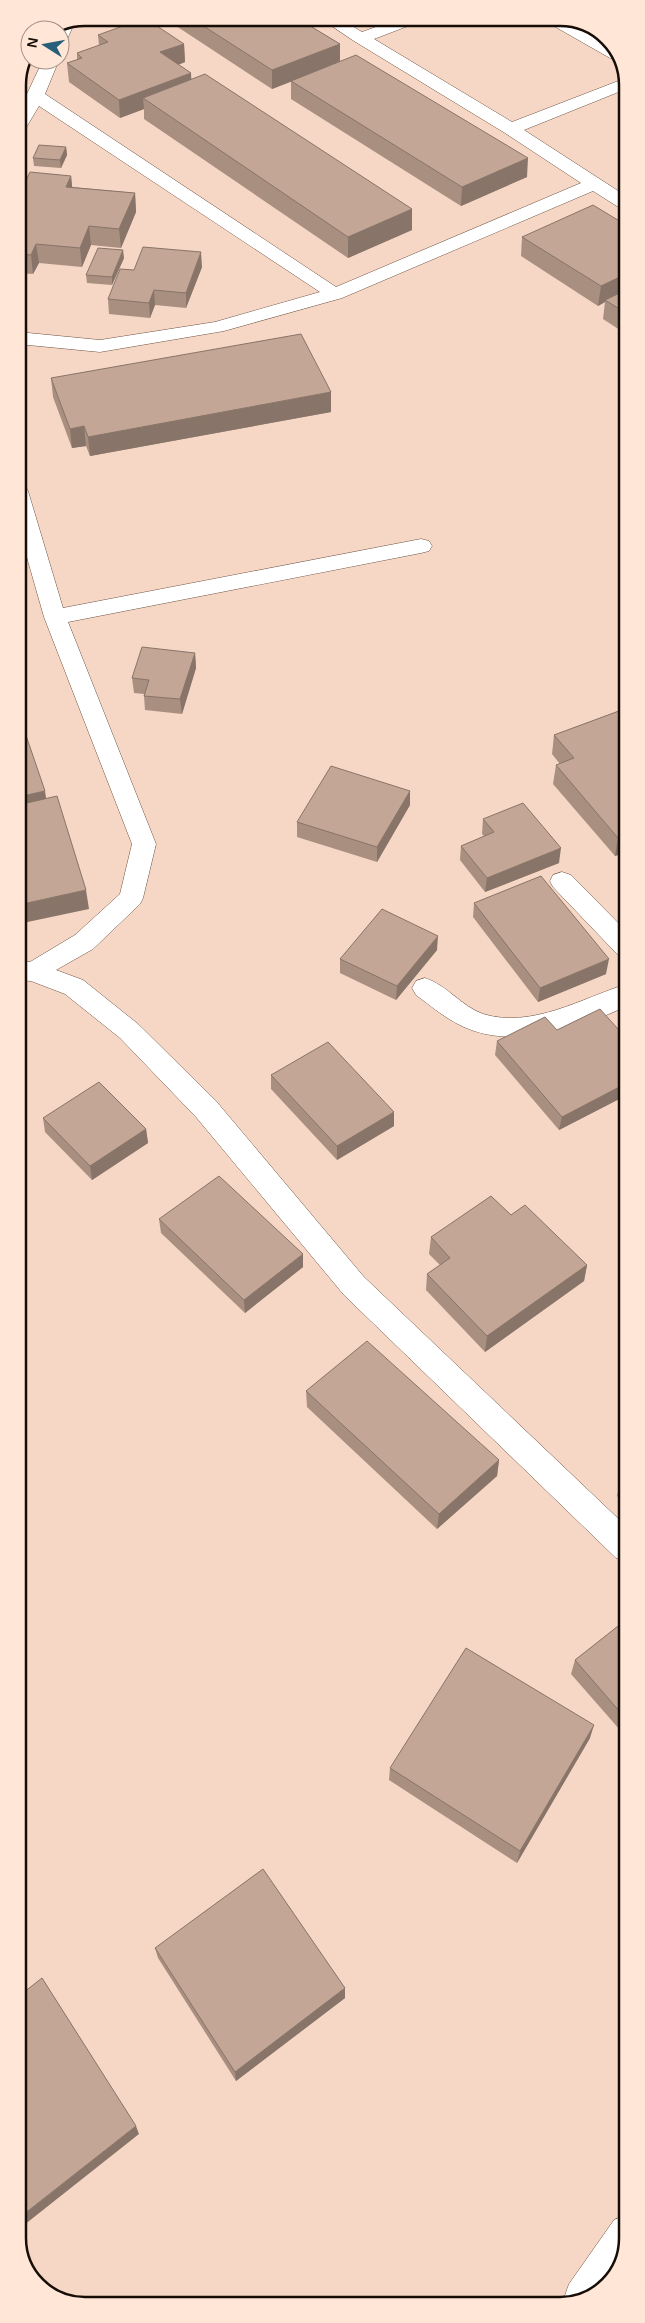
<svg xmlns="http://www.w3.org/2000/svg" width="645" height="2323" font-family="Helvetica,sans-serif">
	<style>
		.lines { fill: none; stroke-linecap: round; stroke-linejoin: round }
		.street-casing { stroke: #6d5343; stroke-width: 1 }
		.secondary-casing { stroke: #6d5343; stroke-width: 1 }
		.street { fill: #fff; fill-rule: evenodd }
		.secondary { fill: #fff; fill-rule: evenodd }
		.wall { fill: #a88f80 }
		.shaded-wall { fill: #887468 }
		.building { fill: #c3a695; stroke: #887468 }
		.rim { fill: none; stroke: #170d07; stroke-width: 2.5 }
	</style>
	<rect width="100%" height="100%" fill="#f6d7c5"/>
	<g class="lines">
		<g class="street-casing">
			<path id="street" d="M 320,18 L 339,18 L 362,32 L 400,18 L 423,18 L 421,21 L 374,39 L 512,122 L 626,78 L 626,89 L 524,130 L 626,196 L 626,209 L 620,208 L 593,191 L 342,298 L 224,331 L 100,352 L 18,344 L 18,332 L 100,340 L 215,322 L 320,292 L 39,106 L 24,131 L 18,132 L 18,113 L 43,60 L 59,60 L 45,94 L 336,287 L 581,183 L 505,133 L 354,41 Z
				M 543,18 L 563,18 L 610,44 L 618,58 L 610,58 L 545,21 Z
				M 71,23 L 73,26 L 66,42 L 60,44 L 60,30 L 55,30 Z
				M 18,485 L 25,486 L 28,491 L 63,608 L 421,539 L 429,541 L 432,546 L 429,551 L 421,553 L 68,622 L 156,844 L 143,898 L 140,904 L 93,949 L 56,970 L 83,980 L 138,1024 L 216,1101 L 364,1277 L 627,1527 L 627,1562 L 616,1558 L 344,1295 L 196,1117 L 120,1038 L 65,994 L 31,981 L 18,980 L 18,960 L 30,962 L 75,935 L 120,894 L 132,844 L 44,617 L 18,526 Z
				M 562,872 L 571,875 L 627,932 L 627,957 L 618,955 L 553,887 L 550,881 L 553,875 Z
				M 425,978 C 447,985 461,1006 483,1014 C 532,1029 582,998 627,984 L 627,1006 C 580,1028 514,1050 464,1027 C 446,1019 431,1006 416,995 L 412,988 L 416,981 Z"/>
		</g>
		<g class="secondary-casing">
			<path id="secondary" d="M 627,2214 L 627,2238 L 613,2279 L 573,2304 L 566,2304 L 564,2298 L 569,2284 L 614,2220 Z"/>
		</g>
		<use href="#street" class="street"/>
		<use href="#secondary" class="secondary"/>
	</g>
	<path class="wall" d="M 164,18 L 297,18 L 340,44 L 340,61 L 527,177 L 461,206 L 291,99 L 291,81 L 272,89 Z
		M 98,35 L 184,44 L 185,62 L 178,65 L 191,79 L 412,230 L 348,258 L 144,119 L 144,109 L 120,118 L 69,82 L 67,63 L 77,60 L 77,53 L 99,46 Z
		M 66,147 L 67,155 L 61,168 L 34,166 L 33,158 Z
		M 71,176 L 72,187 L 135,193 L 136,212 L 121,248 L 91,245 L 82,267 L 39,263 L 33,274 L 18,273 L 18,197 Z
		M 626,225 L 626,334 L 603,319 L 605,302 L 598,306 L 521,256 L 522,237 Z
		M 124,258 L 112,285 L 87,283 L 86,275 Z
		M 202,267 L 186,308 L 155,305 L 150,318 L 109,314 L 108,299 L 134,270 Z
		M 51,378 L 331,412 L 90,456 L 86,446 L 72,448 L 53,397 Z
		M 195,653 L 196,668 L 182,714 L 145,710 L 144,696 L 144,694 L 134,693 L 132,678 Z
		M 627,708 L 627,852 L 615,856 L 553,784 L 556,765 L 560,764 L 552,754 L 554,735 Z
		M 410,791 L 410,805 L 377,862 L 297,837 L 297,822 Z
		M 483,819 L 559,863 L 485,892 L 460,860 L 461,846 L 484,836 L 482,834 Z
		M 474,903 L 606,974 L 538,1002 L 473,917 Z
		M 437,950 L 396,1000 L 340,973 L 340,959 Z
		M 627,1039 L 627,1095 L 559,1130 L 495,1055 L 497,1041 Z
		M 271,1075 L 394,1112 L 394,1126 L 337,1160 L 271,1089 Z
		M 43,1118 L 146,1129 L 148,1143 L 92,1180 L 45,1132 Z
		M 511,1215 L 587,1265 L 584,1281 L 485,1352 L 426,1290 L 427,1274 L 440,1265 L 429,1254 L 431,1237 Z
		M 159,1219 L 303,1267 L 245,1313 L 161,1233 Z
		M 306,1391 L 499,1460 L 497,1476 L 437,1529 L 307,1407 Z
		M 627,1475 L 627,1505 L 617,1496 L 621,1480 Z
		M 627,1619 L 627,1738 L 571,1674 L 575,1660 Z
		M 590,1738 L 517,1863 L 389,1780 L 390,1768 Z
		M 155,1948 L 345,1998 L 236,2081 L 158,1958 Z"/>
	<path class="shaded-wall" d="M 184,44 L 185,62 L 162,71 L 160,52 Z
		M 340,44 L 340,63 L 272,89 L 272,70 Z
		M 191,73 L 192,91 L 143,98 L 144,109 L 120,118 L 119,100 Z
		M 66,147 L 67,155 L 61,168 L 60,160 Z
		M 528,158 L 527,177 L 461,206 L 462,187 Z
		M 71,176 L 73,194 L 66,187 Z
		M 135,193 L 136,212 L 121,248 L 119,229 Z
		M 412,209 L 412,230 L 348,258 L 348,237 Z
		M 89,226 L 91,245 L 82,267 L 80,248 Z
		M 36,244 L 39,263 L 33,274 L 31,255 Z
		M 123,250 L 124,258 L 112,285 L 112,277 Z
		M 201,252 L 202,267 L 186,308 L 186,293 Z
		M 626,274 L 626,292 L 605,300 L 605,302 L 598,306 L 601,286 Z
		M 154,290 L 155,305 L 150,318 L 149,303 Z
		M 331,392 L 331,412 L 90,456 L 88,437 Z
		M 84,426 L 86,446 L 72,448 L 70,429 Z
		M 195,653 L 196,668 L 182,714 L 180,699 Z
		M 45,791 L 48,810 L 18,817 L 18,797 Z
		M 410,791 L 410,805 L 377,862 L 377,847 Z
		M 627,834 L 627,852 L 615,856 L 618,838 Z
		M 561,848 L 559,863 L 485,892 L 487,878 Z
		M 86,890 L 89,909 L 18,924 L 18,905 Z
		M 438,936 L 437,950 L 396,1000 L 397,986 Z
		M 609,959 L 606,974 L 538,1002 L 540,988 Z
		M 627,1083 L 627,1095 L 559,1130 L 562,1117 Z
		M 394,1112 L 394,1126 L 337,1160 L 337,1146 Z
		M 146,1129 L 148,1143 L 92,1180 L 90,1166 Z
		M 303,1254 L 303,1267 L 245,1313 L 244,1300 Z
		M 587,1265 L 584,1281 L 485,1352 L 487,1336 Z
		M 499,1460 L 497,1476 L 437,1529 L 439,1514 Z
		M 594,1725 L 590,1738 L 517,1863 L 520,1851 Z
		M 345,1988 L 345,1998 L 236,2081 L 235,2072 Z
		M 136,2126 L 139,2134 L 19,2229 L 19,2218 Z"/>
	<path class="building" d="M 145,18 L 184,44 L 160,52 L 191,73 L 119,100 L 67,63 L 82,58 L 77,53 L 108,42 L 98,35 Z
		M 191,18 L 297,18 L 340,44 L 272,70 Z
		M 356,55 L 528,158 L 462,187 L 291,81 Z
		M 205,74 L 412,209 L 348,237 L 143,98 Z
		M 39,145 L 66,147 L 60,160 L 33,158 Z
		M 30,172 L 71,176 L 66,187 L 135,193 L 119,229 L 89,226 L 80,248 L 36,244 L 31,255 L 18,254 L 18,197 Z
		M 593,205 L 626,225 L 626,274 L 601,286 L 522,237 Z
		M 143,247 L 201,252 L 186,293 L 154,290 L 149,303 L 108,299 L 120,269 L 134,270 Z
		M 98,248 L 123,250 L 112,277 L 86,275 Z
		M 626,290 L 626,313 L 605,300 Z
		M 301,334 L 331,392 L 88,437 L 84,426 L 70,429 L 51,378 Z
		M 142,647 L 195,653 L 180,699 L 144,696 L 149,680 L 132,678 Z
		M 627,708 L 627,834 L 618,838 L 556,765 L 574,758 L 554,735 Z
		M 18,712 L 45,791 L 18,797 Z
		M 331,766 L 410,791 L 377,847 L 297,822 Z
		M 57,796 L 86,890 L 18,905 L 18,805 Z
		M 523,803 L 561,848 L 487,878 L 461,846 L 494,832 L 483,819 Z
		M 541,876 L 609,959 L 540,988 L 474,903 Z
		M 382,909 L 438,936 L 397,986 L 340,959 Z
		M 600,1009 L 627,1039 L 627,1083 L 562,1117 L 497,1041 L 545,1017 L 557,1030 Z
		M 328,1042 L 394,1112 L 337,1146 L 271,1075 Z
		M 99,1082 L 146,1129 L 90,1166 L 43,1118 Z
		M 219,1176 L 303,1254 L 244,1300 L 159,1219 Z
		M 491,1196 L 511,1215 L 525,1205 L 587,1265 L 487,1336 L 427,1274 L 450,1258 L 431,1237 Z
		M 367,1341 L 499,1460 L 439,1514 L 306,1391 Z
		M 627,1475 L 627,1486 L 621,1480 Z
		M 627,1619 L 627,1720 L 575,1660 Z
		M 466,1648 L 594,1725 L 520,1851 L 390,1768 Z
		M 263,1869 L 345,1988 L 235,2072 L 155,1948 Z
		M 42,1978 L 136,2126 L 19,2218 L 19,1996 Z"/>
	<path d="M0 0H645V2323H0ZM85 26H560A59 59 0 0 1 619 85V2238A59 59 0 0 1 560 2297H85A59 59 0 0 1 26 2238V85A59 59 0 0 1 85 26Z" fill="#ffe6d7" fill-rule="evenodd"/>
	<path class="rim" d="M85 26H560A59 59 0 0 1 619 85V2238A59 59 0 0 1 560 2297H85A59 59 0 0 1 26 2238V85A59 59 0 0 1 85 26Z"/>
	<g transform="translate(45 45) rotate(281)"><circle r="24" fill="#ffe6d7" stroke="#a28f84"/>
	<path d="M0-4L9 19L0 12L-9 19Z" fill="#275e79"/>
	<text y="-8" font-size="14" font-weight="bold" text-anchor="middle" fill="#170d07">N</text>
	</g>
</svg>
